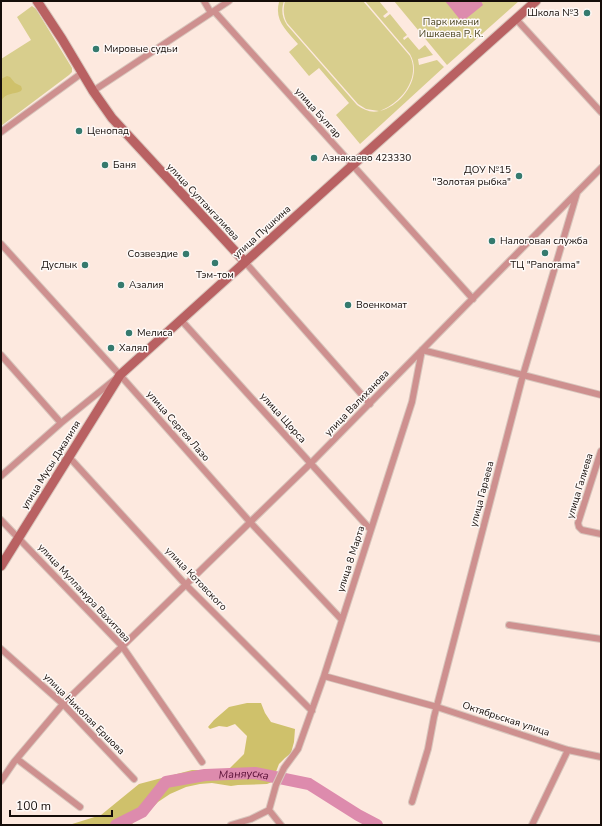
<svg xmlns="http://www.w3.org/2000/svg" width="602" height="826" font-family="'Nunito Sans',sans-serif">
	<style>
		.green { fill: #d8ce8d }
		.forest { fill: #cfc16b }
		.water { fill: #dd8bad }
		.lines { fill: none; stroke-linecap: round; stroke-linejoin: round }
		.river { stroke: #dd8bad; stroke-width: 12 }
		.street-casing { stroke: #d8c6bd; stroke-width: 8 }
		.secondary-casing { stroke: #d8c6bd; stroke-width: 11 }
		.street { stroke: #ce908f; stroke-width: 6 }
		.secondary { stroke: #b96162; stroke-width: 9 }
		.poi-dot { fill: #357a6e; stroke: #fef9f7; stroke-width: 1.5 }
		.labels { text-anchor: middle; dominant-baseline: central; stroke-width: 3; stroke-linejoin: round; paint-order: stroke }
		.poi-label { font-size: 10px; fill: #150d09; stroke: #fef9f7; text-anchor: start }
		.park-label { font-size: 10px; fill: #4b4520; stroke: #fef9f7 }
		.street-label { font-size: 10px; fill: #150d09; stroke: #fef9f7 }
		.water-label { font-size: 11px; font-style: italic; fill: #560d34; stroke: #fef9f7 }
	</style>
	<rect width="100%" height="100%" fill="#fde9df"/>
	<path class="green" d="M 277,1 L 284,1 C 281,10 282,17 287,25 L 357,105 C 364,110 371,113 379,111 L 366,109 L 358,104 L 287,23 C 283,15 283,9 285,1 L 363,1 L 410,56 C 419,74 407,95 391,105 C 387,108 383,109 380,111 C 402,105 423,77 410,54 L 365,1 L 379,1 L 388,12 L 383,16 L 385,18 L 390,14 L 407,35 L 403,38 L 404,40 L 408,37 L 419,50 L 425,45 L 433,55 L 418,59 L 419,65 L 437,60 L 444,67 L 360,144 L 336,115 L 349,103 L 319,68 L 309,76 L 289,52 L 298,44 C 287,31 274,21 279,2 Z
		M 394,1 L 519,1 L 447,65 Z
		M 32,6 L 36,9 L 72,68 L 72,72 L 69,75 L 1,126 L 1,59 L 31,40 L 17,17 Z"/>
	<path class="forest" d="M 7,76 L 10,77 L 15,83 L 21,86 L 22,89 L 21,91 C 13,95 6,92 1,101 L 1,79 Z
		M 247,703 L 261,703 L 265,713 L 271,722 L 295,729 L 294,742 L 291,753 L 285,758 L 279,764 L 272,782 L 267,784 L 238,785 L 231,786 L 212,783 L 200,784 L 186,787 L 170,794 L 158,802 L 148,812 L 134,822 L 131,825 L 69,825 L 101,815 L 139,784 L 192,770 L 228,770 L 244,754 L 247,736 L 235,724 L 227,727 L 219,726 L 210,729 L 208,727 L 214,720 L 229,707 Z"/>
	<path class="water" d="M 445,1 L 481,1 L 483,5 L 462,22 Z"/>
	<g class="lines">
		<path class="river" id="s1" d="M 116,825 L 142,812 L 166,782 L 205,775 L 255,773 L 309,784 L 358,815 L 377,825"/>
		<g class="street-casing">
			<path id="street" d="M 204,1 L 211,13
				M 214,11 L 473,299
				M 516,19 L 601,112
				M 93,91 L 229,1
				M 1,132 L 82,73
				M 1,244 L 120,375 L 250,522 L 342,620
				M 245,262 L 370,404
				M 181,320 L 370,529
				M 1,355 L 61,423
				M 601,451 L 578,523 L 579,527 L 582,530 L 601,534
				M 69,457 L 186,585 L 312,711
				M 1,476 L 61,423 L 114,380
				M 1,520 L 122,646 L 202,762
				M 509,625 L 601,639
				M 1,649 L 63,704 L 134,779
				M 324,676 L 437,707 L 568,750 L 601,757
				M 17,759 L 80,807
				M 1,781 L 14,762 L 63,704 L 311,463 L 601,168
				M 412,802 L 428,749 L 434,717 L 523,375 L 577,193
				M 269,810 L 276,785 L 284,768 L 298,749 L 324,676 L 412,402 L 422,350 L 523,375 L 601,395
				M 269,810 L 281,825
				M 231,825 L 251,819 L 269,810
				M 532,825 L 568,750"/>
		</g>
		<g class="secondary-casing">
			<path id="secondary" d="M 37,1 L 62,39 L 93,91 L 112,118 L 245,262
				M 1,566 L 120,375 L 376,144 L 536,1"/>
		</g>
		<use href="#street" class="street"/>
		<use href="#secondary" class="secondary"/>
	</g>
	<g class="poi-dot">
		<circle cx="587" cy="13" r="4"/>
		<circle cx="96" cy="49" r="4"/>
		<circle cx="79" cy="131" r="4"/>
		<circle cx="314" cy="158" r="4"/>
		<circle cx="105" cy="165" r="4"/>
		<circle cx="519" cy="176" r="4"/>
		<circle cx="492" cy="241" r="4"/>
		<circle cx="545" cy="253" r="4"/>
		<circle cx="186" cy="254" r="4"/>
		<circle cx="215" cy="263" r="4"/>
		<circle cx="85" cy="265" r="4"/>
		<circle cx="121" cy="285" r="4"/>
		<circle cx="348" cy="305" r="4"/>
		<circle cx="129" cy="333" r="4"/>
		<circle cx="111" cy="348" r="4"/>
	</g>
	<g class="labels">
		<g class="poi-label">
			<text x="579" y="13" text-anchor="end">Школа №3</text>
			<text x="104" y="49">Мировые судьи</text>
			<text x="87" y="131">Ценопад</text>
			<text x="322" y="158">Азнакаево 423330</text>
			<text x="113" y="165">Баня</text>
			<text x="511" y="170" text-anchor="end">ДОУ №15<tspan x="511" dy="12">"Золотая рыбка"</tspan></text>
			<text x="500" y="241">Налоговая служба</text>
			<text x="178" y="254" text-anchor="end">Созвездие</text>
			<text x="77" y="265" text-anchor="end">Дуслык</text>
			<text x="545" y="265" text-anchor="middle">ТЦ "Panorama"</text>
			<text x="215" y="275" text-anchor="middle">Тэм-том</text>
			<text x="129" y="285">Азалия</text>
			<text x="356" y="305">Военкомат</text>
			<text x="137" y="333">Мелиса</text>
			<text x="119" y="348">Халял</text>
		</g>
		<g class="park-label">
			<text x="451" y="22">Парк имени<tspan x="451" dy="12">Ишкаева Р. К.</tspan></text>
		</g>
		<g class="street-label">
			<text transform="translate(318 113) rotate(48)">улица Булгар</text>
			<text transform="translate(203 202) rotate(47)">улица Султангалиева</text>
			<text transform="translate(262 232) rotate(-42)">улица Пушкина</text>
			<text transform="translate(357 403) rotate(-46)">улица Валиханова</text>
			<text transform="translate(283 418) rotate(48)">улица Щорса</text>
			<text transform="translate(178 426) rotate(49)">улица Сергея Лазо</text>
			<text transform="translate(51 465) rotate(-58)">улица Мусы Джалиля</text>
			<text transform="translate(580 486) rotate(-73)">улица Галиева</text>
			<text transform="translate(482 494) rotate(-75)">улица Гараева</text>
			<text transform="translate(351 559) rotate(-72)">улица 8 Марта</text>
			<text transform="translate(196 579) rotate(46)">улица Котовского</text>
			<text transform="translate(84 593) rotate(47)">улица Мулланура Вахитова</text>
			<text transform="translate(84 714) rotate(45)">улица Николая Ершова</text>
			<text transform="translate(506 719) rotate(18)">Октябрьская улица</text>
		</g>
		<g class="water-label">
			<text stroke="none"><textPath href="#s1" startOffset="146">Маняуска</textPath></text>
		</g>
	</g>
	<rect width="602" height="826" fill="none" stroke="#150d09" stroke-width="4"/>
	<path d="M10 810v6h102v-6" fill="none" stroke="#150d09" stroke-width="2"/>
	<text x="16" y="810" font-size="12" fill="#150d09" stroke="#fef9f7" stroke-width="3" paint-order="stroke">100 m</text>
</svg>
